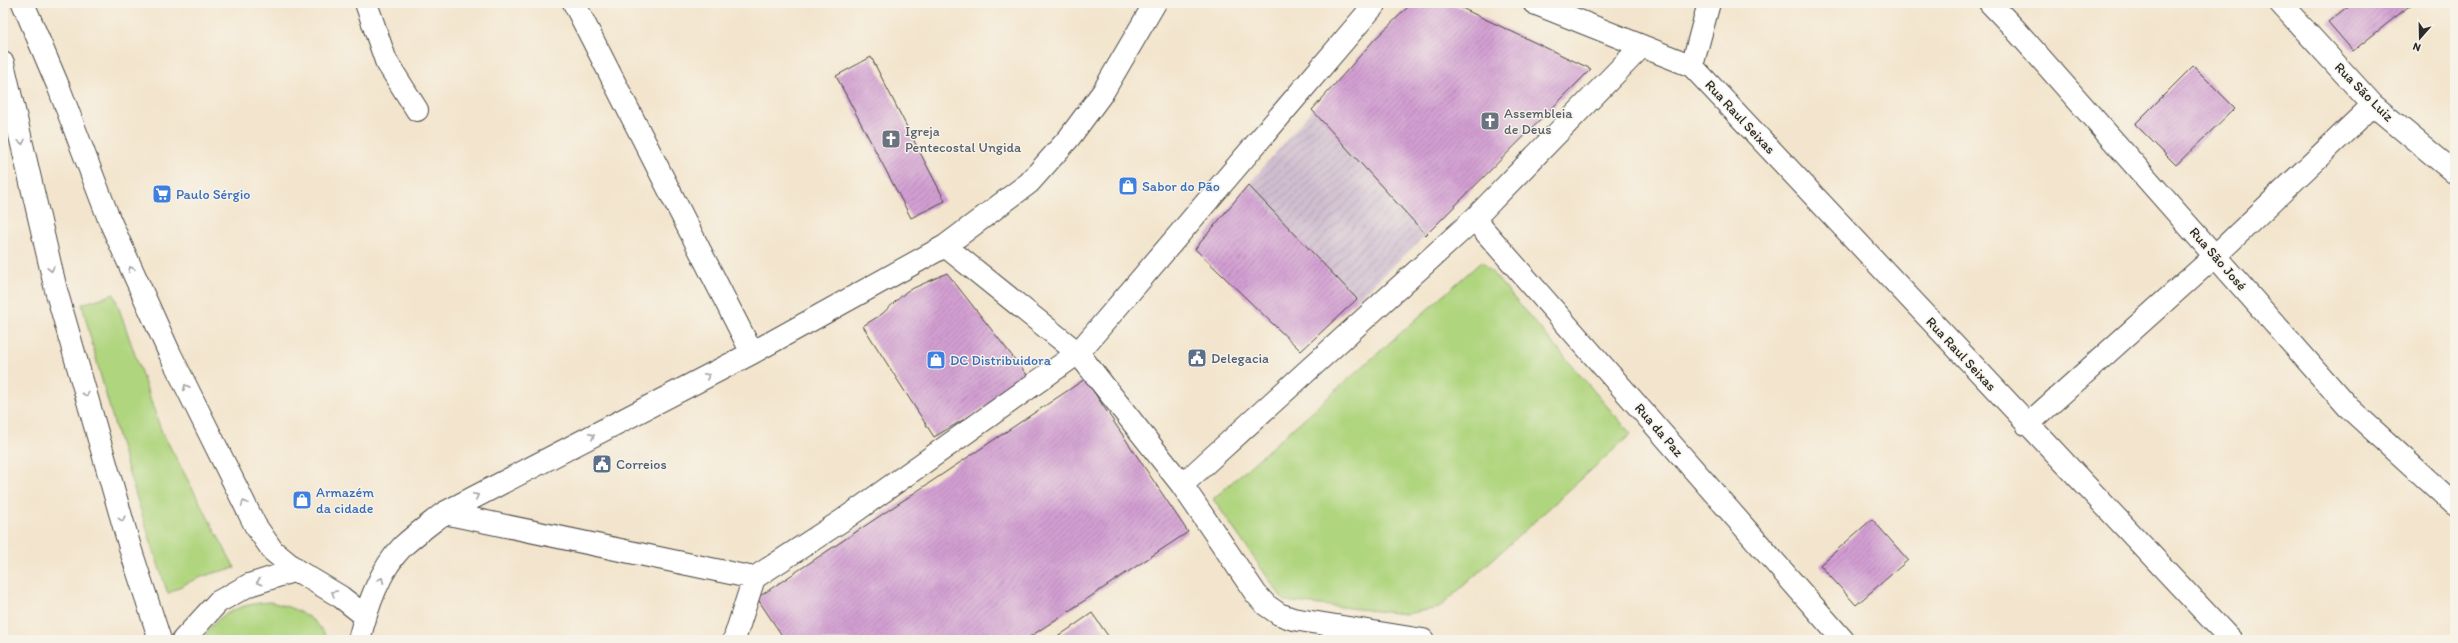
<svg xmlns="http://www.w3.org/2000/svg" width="2458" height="643" font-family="Itim,sans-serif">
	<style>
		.industrial { fill: url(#industrial-furrows) }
		.green { fill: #b0d57f; stroke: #6e8055 }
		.building { fill: url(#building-hatch) }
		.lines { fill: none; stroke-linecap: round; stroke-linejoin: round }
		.street-casing { stroke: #494743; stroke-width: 24 }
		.street { stroke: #fff; stroke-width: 22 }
		.oneway { stroke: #a0a0a0 }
		.labels { text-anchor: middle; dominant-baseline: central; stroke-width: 3; stroke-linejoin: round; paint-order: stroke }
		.street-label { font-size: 14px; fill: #2b2b2b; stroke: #f7f3e8 }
		.worship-label { font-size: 14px; fill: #5b616d; stroke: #f7f3e8; text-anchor: start }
		.shop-label { font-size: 14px; fill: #366cbe; stroke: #f7f3e8; text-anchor: start }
		.service-label { font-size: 14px; fill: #4e5e75; stroke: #f7f3e8; text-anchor: start }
	</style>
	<defs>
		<pattern id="industrial-furrows" width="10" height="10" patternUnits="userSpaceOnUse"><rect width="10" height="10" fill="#cfbdcf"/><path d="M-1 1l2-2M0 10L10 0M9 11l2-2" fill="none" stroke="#a89aa8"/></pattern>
		<pattern id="building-hatch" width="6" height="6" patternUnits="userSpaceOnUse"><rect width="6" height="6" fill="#d29fd2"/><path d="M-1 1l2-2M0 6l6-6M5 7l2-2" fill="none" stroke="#ab82ab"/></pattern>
	</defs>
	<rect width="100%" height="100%" fill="#f7f3e8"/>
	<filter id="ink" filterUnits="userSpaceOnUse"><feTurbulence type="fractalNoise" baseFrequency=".025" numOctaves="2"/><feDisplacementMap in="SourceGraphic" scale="8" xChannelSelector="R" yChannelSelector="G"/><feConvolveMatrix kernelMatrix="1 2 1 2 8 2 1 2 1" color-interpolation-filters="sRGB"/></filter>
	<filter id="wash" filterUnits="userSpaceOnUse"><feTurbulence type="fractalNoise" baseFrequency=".012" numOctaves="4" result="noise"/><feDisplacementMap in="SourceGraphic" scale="16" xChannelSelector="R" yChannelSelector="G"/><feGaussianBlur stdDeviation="0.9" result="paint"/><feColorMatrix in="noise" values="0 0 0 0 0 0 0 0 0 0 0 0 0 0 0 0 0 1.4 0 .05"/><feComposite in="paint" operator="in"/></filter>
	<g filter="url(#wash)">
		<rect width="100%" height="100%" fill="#f3e5cd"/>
		<path class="industrial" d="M 1312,110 L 1426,235 L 1357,299 L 1248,185 Z"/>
		<path class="green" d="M 1482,261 L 1631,434 L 1439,608 L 1405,614 L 1284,601 L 1213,499 Z
			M 114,294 L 161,430 L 235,568 C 210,573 189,580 168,594 C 136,498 106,402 82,304 Z
			M 270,602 C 293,607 317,616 328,640 L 202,640 C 217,613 240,604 270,602 Z"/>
		<g id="blocks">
			<path class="building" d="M 1412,3 L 1451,3 L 1591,69 L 1426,235 L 1312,110 L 1374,40 Z
				M 2352,3 L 2413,3 L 2353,51 L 2328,22 Z
				M 871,57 L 945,201 L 911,218 L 836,76 Z
				M 2193,66 L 2235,108 L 2176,165 L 2135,124 Z
				M 1248,185 L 1357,299 L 1301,351 L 1195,249 Z
				M 947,273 L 1031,380 L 934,437 L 863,326 L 882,314 L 907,291 Z
				M 1085,379 L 1188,532 L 1025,640 L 785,640 L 757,598 Z
				M 1872,519 L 1908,560 L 1856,605 L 1820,565 Z
				M 1092,613 L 1111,640 L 1053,640 Z"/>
		</g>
	</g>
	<g filter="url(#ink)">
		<use href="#blocks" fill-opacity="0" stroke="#494743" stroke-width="1"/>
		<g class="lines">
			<g class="street-casing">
				<path id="street" d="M 23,3 L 59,88 L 109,219 L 170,354 L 255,525 L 273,551 L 296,570 L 341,597 L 365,616
					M 366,3 L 386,61 L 417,110
					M 574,3 L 752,353
					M 1534,3 L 1692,66 L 2231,640
					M 1990,3 L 2014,28 L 2348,407 L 2455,505
					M 2280,3 L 2373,105 L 2455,173
					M 3,63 L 56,290 L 131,551 L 160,640
					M 1692,66 L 1709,3
					M 1474,219 L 1843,640
					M 945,246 L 1078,353 L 1182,485
					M 2027,425 L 2215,256 L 2373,105
					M 444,513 L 754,578
					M 183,640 L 218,602 L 249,585 L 296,570
					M 359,640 C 367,608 379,570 403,546 C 416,534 430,524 444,513 L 752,353 L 945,246 L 1029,183 L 1069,138 L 1103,92 L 1155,3
					M 734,640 L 754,578 L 843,520 L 1078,353 L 1376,3
					M 1423,640 L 1293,619 L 1279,614 L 1266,605 L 1256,594 L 1182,485 L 1474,219 L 1642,46"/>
			</g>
			<use href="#street" class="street"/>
		</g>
		<defs><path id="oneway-chevron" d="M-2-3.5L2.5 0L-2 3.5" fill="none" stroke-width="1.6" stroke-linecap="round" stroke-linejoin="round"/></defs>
		<g class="oneway">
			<use href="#oneway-chevron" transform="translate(22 142) rotate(77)"/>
			<use href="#oneway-chevron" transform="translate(51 269) rotate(77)"/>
			<use href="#oneway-chevron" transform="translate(131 269) rotate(-114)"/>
			<use href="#oneway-chevron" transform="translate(707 376) rotate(-27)"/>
			<use href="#oneway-chevron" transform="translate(186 387) rotate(-116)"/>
			<use href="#oneway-chevron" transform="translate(86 394) rotate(74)"/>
			<use href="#oneway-chevron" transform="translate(592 436) rotate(-27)"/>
			<use href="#oneway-chevron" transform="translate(476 496) rotate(-27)"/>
			<use href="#oneway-chevron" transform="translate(244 503) rotate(-116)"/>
			<use href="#oneway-chevron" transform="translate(122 519) rotate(74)"/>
			<use href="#oneway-chevron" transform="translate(381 580) rotate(-66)"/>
			<use href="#oneway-chevron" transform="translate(259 582) rotate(163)"/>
			<use href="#oneway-chevron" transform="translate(334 593) rotate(-149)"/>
		</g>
	</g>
	<defs>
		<g id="church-square" transform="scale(1)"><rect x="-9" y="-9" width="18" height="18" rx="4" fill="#6b7280" stroke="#f7f3e8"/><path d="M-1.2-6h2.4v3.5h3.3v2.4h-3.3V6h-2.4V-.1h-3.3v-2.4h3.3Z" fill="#fff"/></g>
		<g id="shop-square" transform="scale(1)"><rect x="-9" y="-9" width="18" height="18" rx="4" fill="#3f7fe0" stroke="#f7f3e8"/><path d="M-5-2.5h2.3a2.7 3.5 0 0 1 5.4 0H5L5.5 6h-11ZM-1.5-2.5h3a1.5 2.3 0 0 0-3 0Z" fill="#fff"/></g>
		<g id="supermarket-square" transform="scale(1)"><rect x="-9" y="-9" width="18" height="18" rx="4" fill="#3f7fe0" stroke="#f7f3e8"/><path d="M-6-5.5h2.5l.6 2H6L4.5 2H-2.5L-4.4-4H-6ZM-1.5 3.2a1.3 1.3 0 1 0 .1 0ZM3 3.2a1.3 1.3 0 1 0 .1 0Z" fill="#fff"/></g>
		<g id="civic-square" transform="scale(1)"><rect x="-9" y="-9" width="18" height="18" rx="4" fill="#5c6f8a" stroke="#f7f3e8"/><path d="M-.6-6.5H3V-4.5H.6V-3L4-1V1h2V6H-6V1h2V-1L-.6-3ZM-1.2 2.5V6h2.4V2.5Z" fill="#fff"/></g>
	</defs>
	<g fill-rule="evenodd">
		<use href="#church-square" x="1490" y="121"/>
		<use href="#church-square" x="891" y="139"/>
		<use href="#shop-square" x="1128" y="186"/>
		<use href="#supermarket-square" x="162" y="194"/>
		<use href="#civic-square" x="1197" y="358"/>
		<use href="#shop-square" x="936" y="360"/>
		<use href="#civic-square" x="602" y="464"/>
		<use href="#shop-square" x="302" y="500"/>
	</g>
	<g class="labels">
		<g class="street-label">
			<text transform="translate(2364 92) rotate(45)">Rua São Luiz</text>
			<text transform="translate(1740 117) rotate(47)">Rua Raul Seixas</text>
			<text transform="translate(2218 259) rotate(49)">Rua São José</text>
			<text transform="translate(1961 354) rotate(47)">Rua Raul Seixas</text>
			<text transform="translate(1659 430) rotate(49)">Rua da Paz</text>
		</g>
		<g class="worship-label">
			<text x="1504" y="113">Assembleia<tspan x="1504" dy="16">de Deus</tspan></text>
			<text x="905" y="131">Igreja<tspan x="905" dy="16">Pentecostal Ungida</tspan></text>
		</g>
		<g class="shop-label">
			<text x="1142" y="186">Sabor do Pão</text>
			<text x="176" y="194">Paulo Sérgio</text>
			<text x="950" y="360">DC Distribuidora</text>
			<text x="316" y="492">Armazém<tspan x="316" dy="16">da cidade</tspan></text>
		</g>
		<g class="service-label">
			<text x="1211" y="358">Delegacia</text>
			<text x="616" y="464">Correios</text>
		</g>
	</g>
	<rect width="2458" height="643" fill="none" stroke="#f7f3e8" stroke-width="16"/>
	<g transform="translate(2420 38) rotate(200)" stroke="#f7f3e8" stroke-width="3" paint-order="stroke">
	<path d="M0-3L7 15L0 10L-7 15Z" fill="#2b2b2b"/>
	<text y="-6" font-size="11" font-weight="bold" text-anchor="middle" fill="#2b2b2b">N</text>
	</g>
</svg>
